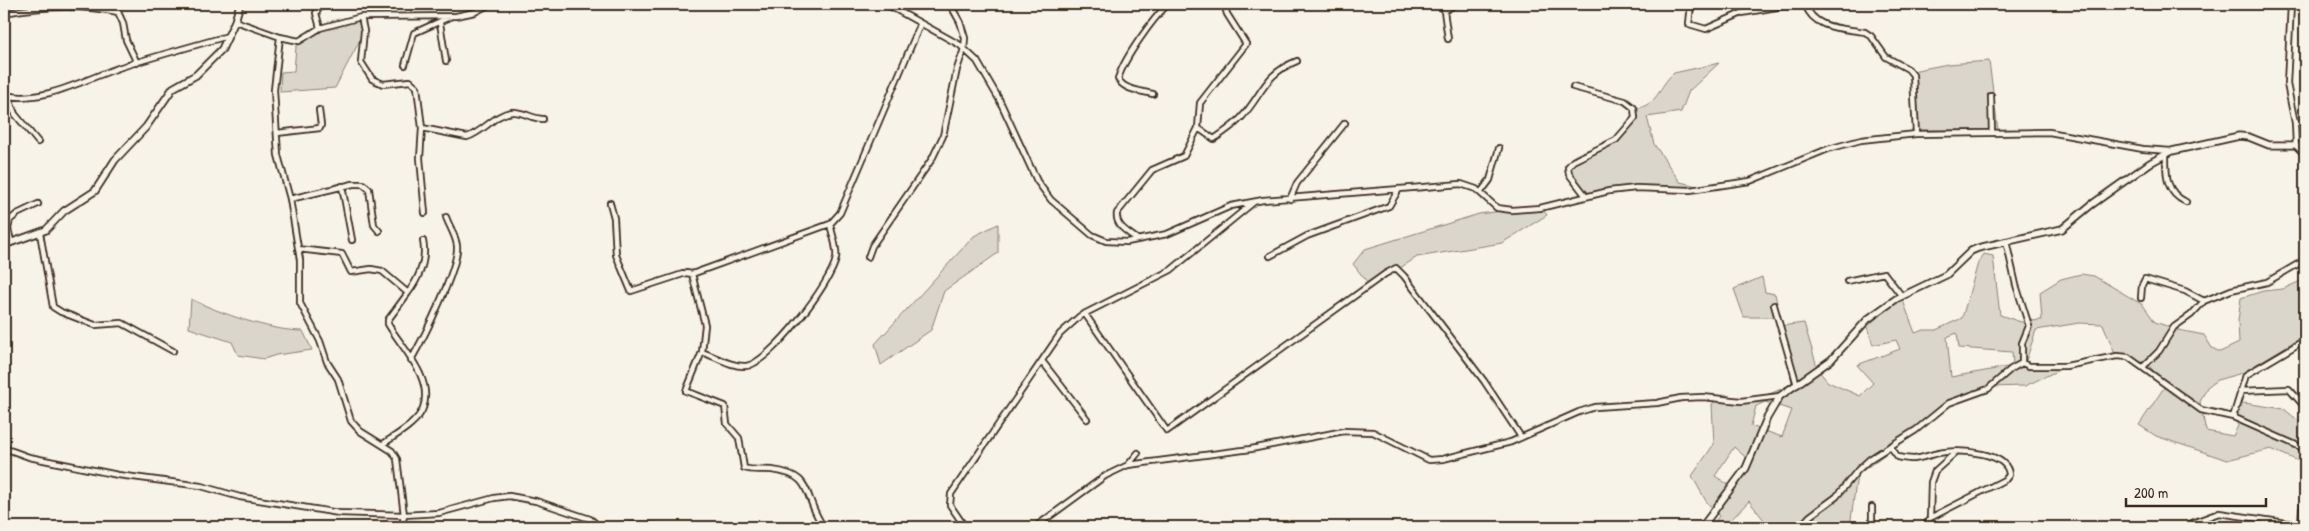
<svg xmlns="http://www.w3.org/2000/svg" width="2309" height="531" font-family="'Patrick Hand',sans-serif">
	<style>
		.green { fill: #dbd6cb; stroke: #8b8074; fill-rule: evenodd }
		.lines { fill: none; stroke-linecap: round; stroke-linejoin: round }
		.minor-casing { stroke: #3b2a1e; stroke-width: 8 }
		.tertiary-casing { stroke: #3b2a1e; stroke-width: 9 }
		.minor { stroke: #f7f3e8; stroke-width: 4.5 }
		.tertiary { stroke: #f7f3e8; stroke-width: 5.5 }
	</style>
	<rect width="100%" height="100%" fill="#f7f3e8"/>
	<filter id="ink" filterUnits="userSpaceOnUse"><feTurbulence type="fractalNoise" baseFrequency=".02" numOctaves="2"/><feDisplacementMap in="SourceGraphic" scale="10" xChannelSelector="R" yChannelSelector="G"/><feConvolveMatrix kernelMatrix="1 2 1 2 8 2 1 2 1" color-interpolation-filters="sRGB"/></filter>
	<g filter="url(#ink)">
		<path class="green" d="M 359,20 L 362,36 L 335,88 L 280,92 L 281,72 L 294,71 L 296,47 L 320,30 Z
			M 1989,61 L 1998,130 L 1916,130 L 1913,83 L 1907,72 L 1948,64 Z
			M 1719,63 L 1689,91 L 1681,112 L 1647,117 L 1654,144 L 1680,182 L 1705,188 L 1651,188 L 1582,196 C 1574,183 1567,173 1571,158 C 1586,147 1622,142 1629,126 C 1631,121 1632,115 1633,110 C 1662,103 1656,88 1674,73 Z
			M 1540,206 L 1547,215 L 1502,243 L 1417,257 L 1371,287 L 1353,264 L 1365,249 L 1479,214 Z
			M 998,224 L 998,253 L 944,291 L 931,330 L 881,365 L 875,344 L 974,236 Z
			M 1984,254 L 1993,256 L 2000,315 L 2021,322 L 2042,320 L 2040,292 L 2061,279 L 2081,274 L 2094,276 L 2143,305 L 2155,322 L 2178,330 L 2204,335 L 2212,348 L 2220,352 L 2239,343 L 2238,321 L 2241,298 L 2263,291 L 2283,289 L 2305,279 L 2305,347 L 2295,341 L 2242,373 L 2217,380 L 2207,387 L 2200,402 L 2206,431 L 2233,436 L 2238,426 L 2232,410 L 2244,403 L 2284,409 L 2305,426 L 2305,464 L 2271,449 L 2227,460 L 2156,436 L 2139,425 L 2165,386 L 2148,364 L 2115,354 L 2103,324 L 2079,323 L 2036,330 L 2025,364 L 2061,369 L 2025,386 L 1989,387 L 1954,403 L 1857,475 L 1850,527 L 1765,527 L 1760,523 L 1764,520 L 1749,501 L 1727,524 L 1730,527 L 1711,527 L 1719,516 L 1706,501 L 1692,476 L 1714,444 L 1712,404 L 1724,394 C 1747,405 1771,395 1792,383 L 1781,326 L 1804,323 L 1818,370 L 1828,382 L 1860,396 L 1873,383 L 1857,365 L 1900,349 L 1896,340 L 1873,345 L 1867,327 L 1887,308 L 1902,298 L 1915,333 L 1924,330 L 1936,330 L 1962,318 L 1978,263 ZM 1957,333 L 1959,348 L 2012,352 L 2013,366 L 1951,377 L 1947,337 ZM 1765,402 L 1792,410 L 1782,437 L 1751,426 L 1756,406 ZM 1734,447 L 1751,462 L 1735,489 L 1715,476 Z
			M 1762,277 L 1765,292 L 1775,294 L 1780,317 L 1744,317 L 1734,289 Z
			M 191,299 C 219,313 271,331 303,331 L 312,350 L 276,355 L 264,359 L 238,355 L 232,342 L 189,328 Z"/>
		<g class="lines">
			<g class="minor-casing">
				<path id="minor" d="M 886,4 L 960,45 L 977,61 L 999,99 L 1037,181 L 1051,200 L 1092,235 L 1106,241 L 1127,242 L 1167,234 L 1231,206 L 1263,200 L 1461,184 L 1476,189 L 1497,208 L 1512,210 L 1540,208 L 1609,191 L 1636,188 L 1690,190 L 1750,181 L 1828,149 L 1861,140 L 1916,134 L 2049,132 L 2143,149 L 2171,151
					M 1691,4 L 1689,24 L 1706,29 L 1742,13 L 1795,4
					M 1805,4 C 1814,30 1842,28 1865,32 L 1871,36 L 1886,57 L 1908,69 L 1913,75 L 1916,134
					M 2291,4 L 2287,84 L 2295,123
					M 4,13 C 43,6 79,4 118,12 L 123,23 L 126,40 L 137,63
					M 361,17 L 364,31 L 361,62 L 372,79 L 383,84 L 410,81 L 417,87 L 422,128 L 420,158 L 425,213
					M 235,21 L 280,37 L 299,41 L 320,28 L 361,17 L 456,16 L 475,12 L 490,4
					M 440,23 L 446,61
					M 320,28 L 316,13 L 322,4
					M 280,37 L 274,90 L 278,155 L 290,199 L 300,260 L 300,303 L 320,341 L 327,362 L 338,379 L 351,421 L 360,431 L 392,451 L 397,459 L 404,515 L 402,527
					M 1448,39 L 1444,11 L 1456,4
					M 405,65 L 414,33 L 452,16
					M 1573,87 L 1625,101 L 1634,108 L 1635,118 L 1616,140 L 1573,161 L 1568,167 L 1569,174 L 1586,196
					M 1153,94 C 1141,91 1124,90 1118,79 C 1124,58 1152,20 1168,4
					M 4,95 C 43,104 85,79 121,67 C 157,56 192,46 228,36
					M 8,96 L 15,114 L 38,142
					M 1991,96 L 1992,133
					M 422,128 L 467,137 C 484,132 494,114 512,112 C 523,111 532,119 543,119
					M 1198,128 L 1214,139 C 1223,133 1233,126 1241,118 C 1263,94 1264,74 1297,61
					M 277,133 L 320,128 L 321,125 L 319,110
					M 2296,145 L 2295,123 L 2305,122
					M 2166,154 C 2166,175 2165,192 2186,202
					M 342,186 L 352,240
					M 1481,192 L 1490,180 L 1499,148
					M 290,199 L 353,184 L 363,184 L 369,189 L 374,225 L 379,231
					M 1290,199 L 1297,183 L 1345,123
					M 610,203 L 614,218 L 616,255 L 631,291 L 686,273 L 692,274 L 830,224 L 840,213 L 920,25
					M 40,233 L 53,307 L 61,312 L 95,325 L 122,323 L 173,351
					M 1137,239 C 1128,232 1115,226 1117,213 L 1152,170 L 1184,156 L 1198,128 L 1200,103 L 1246,44 L 1227,14 L 1224,4
					M 11,241 L 8,229 L 10,220 L 17,214 L 38,204
					M 2006,241 L 2016,285 L 2029,326 L 2022,343 L 2022,363 L 2029,366 L 2066,366 L 2117,356 L 2128,357 L 2201,410 L 2233,417 L 2305,449
					M 298,249 L 342,254 L 351,272 L 371,269 L 382,271 L 408,293 L 388,320 L 388,324 C 401,347 434,378 423,408 C 418,423 396,435 383,444
					M 1270,256 L 1307,236 L 1389,206 L 1399,189
					M 868,257 L 872,246 L 932,159 L 943,136 L 957,69 L 964,49 L 965,38 L 960,22 L 950,4
					M 692,274 L 705,325 L 702,352 L 686,391 L 725,406 L 727,424 L 739,438 L 744,468 C 753,471 763,469 772,470 C 813,475 803,493 820,521 L 818,525 L 806,527
					M 1847,281 L 1884,273 L 1901,295
					M 408,293 C 419,278 427,260 423,241
					M 2141,298 L 2142,285 L 2145,279 L 2185,291 L 2204,301
					M 1774,305 L 1797,385
					M 1085,314 L 1167,431 L 1385,274 L 1396,268 L 1404,276 L 1484,381 L 1521,437
					M 702,352 C 716,357 732,367 746,366 C 769,364 833,281 836,258 C 838,249 832,234 830,224
					M 411,360 C 423,339 459,268 457,246 C 456,236 449,226 446,217
					M 1042,361 L 1087,419
					M 2143,367 L 2159,351 L 2174,327 L 2191,315 L 2204,301 L 2231,290 L 2267,282 L 2305,260
					M 2240,391 L 2289,389 L 2305,407
					M 2233,417 L 2246,375 L 2305,340
					M 1890,446 L 1898,457 C 1903,458 1909,459 1914,459 C 1924,458 1934,453 1945,452 C 1962,450 2008,452 2009,475 L 2006,479 L 1930,518 L 1925,527
					M 4,448 L 29,457 L 118,475 L 201,486 L 240,497 L 339,513 L 404,515 L 439,513 L 494,498 L 509,496 L 536,501 L 590,519 L 594,522 L 594,527
					M 1128,465 L 1138,453
					M 1930,518 L 1931,482 L 1935,471 L 1956,452
					M 2192,523 L 2219,513 L 2301,525
					M 2301,526 L 2302,510 L 2305,498
					M 594,527 L 641,525 L 667,527
					M 965,527 L 950,505 L 951,494 L 1060,334 L 1080,316 L 1171,270 L 1254,202
					M 1035,527 L 1105,476 L 1128,465 L 1251,449 L 1344,431 L 1373,432 L 1429,460 L 1443,459 L 1511,442 L 1579,412 L 1595,407 L 1657,403 L 1681,398 L 1703,397 L 1741,401 L 1780,396
					M 1800,527 L 1810,516 L 1836,497 L 1858,470 L 1870,459 L 1916,430 L 1949,403 L 1988,389 L 2011,369 L 2022,363
					M 1872,527 L 1872,507"/>
			</g>
			<g class="tertiary-casing">
				<path id="tertiary" d="M 4,245 L 46,230 L 64,211 L 95,191 L 115,160 L 146,127 L 173,88 L 196,75 L 222,49 L 235,21 L 240,4
					M 1702,527 L 1746,468 L 1767,418 L 1780,396 L 1831,360 L 1868,319 L 1896,299 L 1946,275 L 1971,251 L 1978,248 L 2062,229 L 2091,205 L 2150,163 L 2172,151 L 2239,136 L 2249,137 L 2269,145 L 2296,145 L 2305,154"/>
			</g>
			<use href="#minor" class="minor"/>
			<use href="#tertiary" class="tertiary"/>
		</g>
	</g>
	<rect width="2309" height="531" fill="none" stroke="#f7f3e8" stroke-width="20"/>
	<rect x="10" y="10" width="2289" height="511" fill="none" stroke="#3b2a1e" stroke-width="2" filter="url(#ink)"/>
	<path d="M2126 498v8h140v-8" fill="none" stroke="#3b2a1e" stroke-width="2.5"/>
	<text x="2134" y="498" font-size="15" fill="#3b2a1e" stroke="#f7f3e8" stroke-width="4" paint-order="stroke">200 m</text>
</svg>
